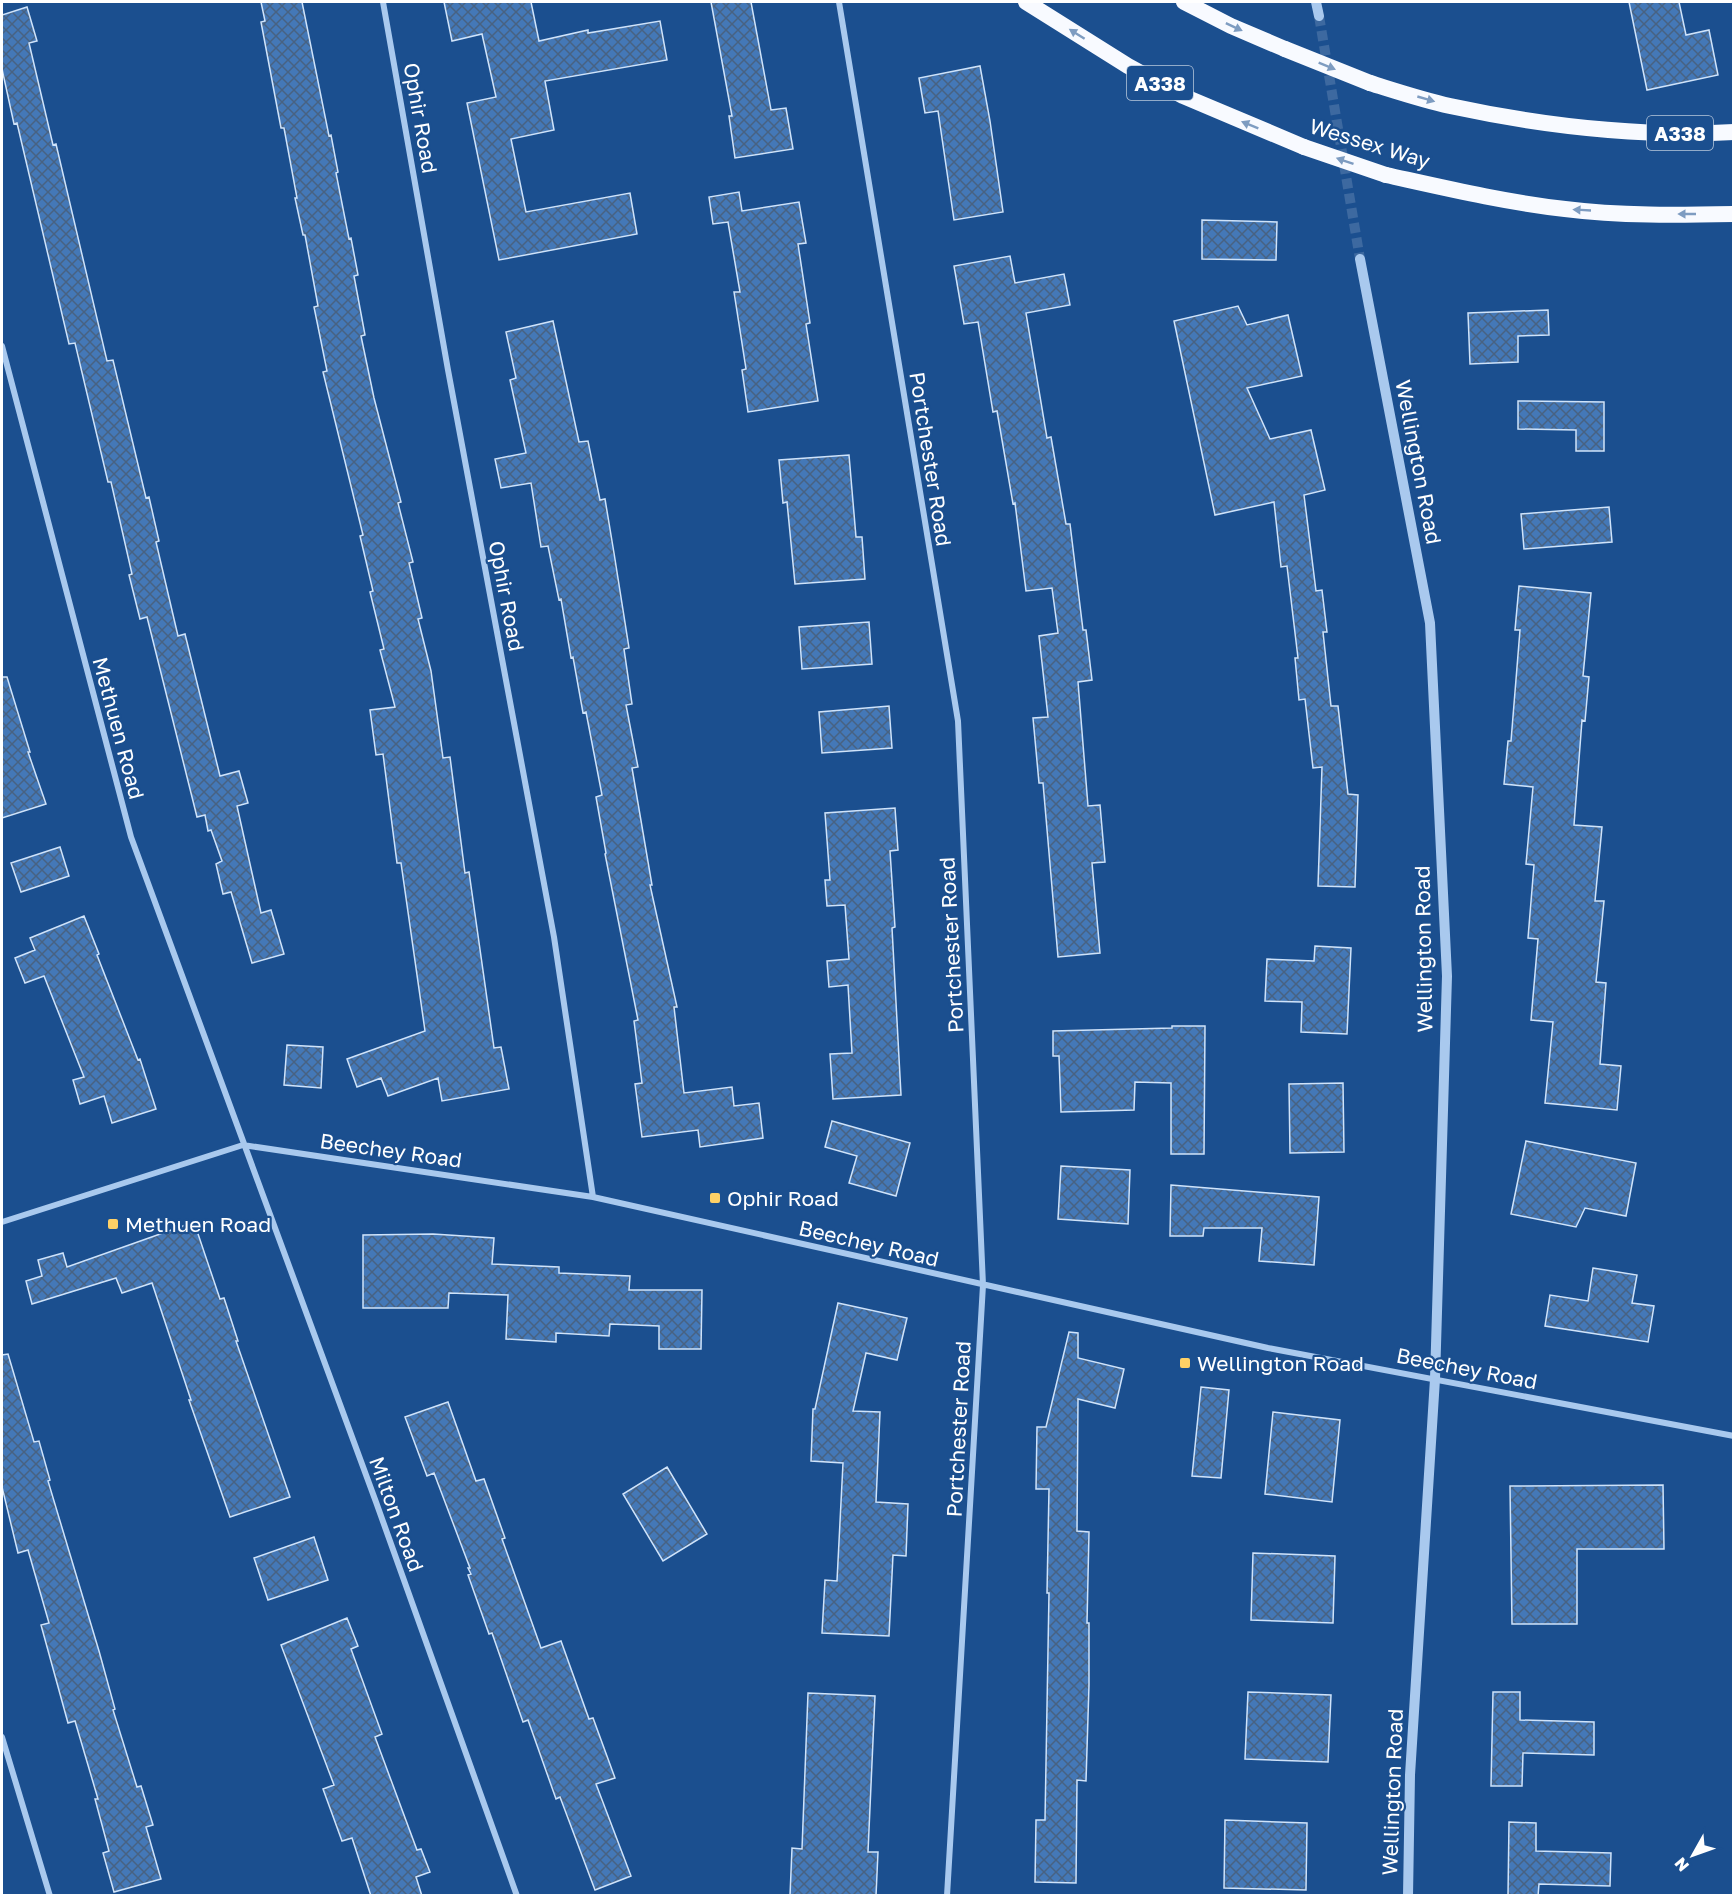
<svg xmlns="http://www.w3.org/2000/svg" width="1735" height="1897" font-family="'Golos Text',sans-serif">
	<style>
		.building { fill: url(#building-cross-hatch); stroke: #cfe3fa; stroke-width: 1.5 }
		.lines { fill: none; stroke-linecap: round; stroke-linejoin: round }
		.tertiary-tunnel { stroke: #3d69a0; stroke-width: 10; stroke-dasharray: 10 5; stroke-linecap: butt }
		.minor { stroke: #a9c9ee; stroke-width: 6 }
		.tertiary { stroke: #a9c9ee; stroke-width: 10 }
		.trunk { stroke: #f8faff; stroke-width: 16 }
		.trunk-bridge { stroke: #f8faff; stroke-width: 16 }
		.oneway { fill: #7e9cc1 }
		.poi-dot { fill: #ffd166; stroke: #1b4f8f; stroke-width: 2 }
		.labels { text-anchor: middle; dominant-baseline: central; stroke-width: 4.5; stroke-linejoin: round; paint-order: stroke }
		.shield { fill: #1b4f8f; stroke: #bbcadd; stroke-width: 1.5 }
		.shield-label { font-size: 20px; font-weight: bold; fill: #fff }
		.street-label { font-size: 21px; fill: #fff; stroke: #1b4f8f }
		.poi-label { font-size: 21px; fill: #fff; stroke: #1b4f8f; text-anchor: start }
	</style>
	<defs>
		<pattern id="building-cross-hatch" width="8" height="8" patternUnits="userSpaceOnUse" patternTransform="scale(1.5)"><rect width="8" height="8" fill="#4478b7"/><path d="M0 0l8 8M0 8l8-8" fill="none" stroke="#486282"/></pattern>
	</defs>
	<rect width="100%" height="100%" fill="#1b4f8f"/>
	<path class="building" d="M 261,2 L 302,2 L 329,136 L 331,135 L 338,172 L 336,173 L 349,239 L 351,238 L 358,275 L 354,276 L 365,335 L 361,336 L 374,398 L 401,502 L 398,503 L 413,562 L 409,563 L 422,618 L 418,619 L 431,671 L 443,758 L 450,757 L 465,873 L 469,872 L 494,1048 L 501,1047 L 509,1089 L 442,1101 L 438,1078 L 388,1096 L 381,1078 L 357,1087 L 347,1059 L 425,1031 L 401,863 L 397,863 L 383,754 L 376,755 L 370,710 L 395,707 L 380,650 L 384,649 L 370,592 L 373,591 L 360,536 L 363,535 L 323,372 L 327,371 L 314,307 L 318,306 L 305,235 L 303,235 L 295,198 L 297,198 L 284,128 L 281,128 L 274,91 L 261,22 L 265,21 Z
		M 444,2 L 531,2 L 539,41 L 588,30 L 588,33 L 660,21 L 667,60 L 545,81 L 554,130 L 511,139 L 526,212 L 630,193 L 637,234 L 499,260 L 467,103 L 496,97 L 482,34 L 452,41 Z
		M 711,2 L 751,2 L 771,110 L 786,108 L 793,149 L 735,158 L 729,116 L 732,116 Z
		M 1629,2 L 1679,2 L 1686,35 L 1709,30 L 1718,75 L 1647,90 Z
		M 27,7 L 37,41 L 29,43 L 53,145 L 56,144 L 107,361 L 113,360 L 146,498 L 149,497 L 159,541 L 156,542 L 178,636 L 185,634 L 220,776 L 239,771 L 248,803 L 237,806 L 261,913 L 271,910 L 284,954 L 252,963 L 231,892 L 223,894 L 216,864 L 222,861 L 211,830 L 208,831 L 205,815 L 197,817 L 147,617 L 140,619 L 129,575 L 132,574 L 111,482 L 108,482 L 75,343 L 69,344 L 17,123 L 14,124 L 2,69 L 2,15 Z
		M 980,66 L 990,121 L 1003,212 L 954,220 L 938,111 L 925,113 L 919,78 Z
		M 739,192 L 742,211 L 799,202 L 806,243 L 798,244 L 810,323 L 806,324 L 818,401 L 748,412 L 742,370 L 746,369 L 734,292 L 740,292 L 728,222 L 713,224 L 709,197 Z
		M 1202,220 L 1277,222 L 1276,260 L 1202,259 Z
		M 1010,256 L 1015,283 L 1064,274 L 1070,305 L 1026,313 L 1047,438 L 1051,437 L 1066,524 L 1070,524 L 1083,630 L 1086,630 L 1092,680 L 1078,682 L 1088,806 L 1100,805 L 1105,862 L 1092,863 L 1100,953 L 1058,957 L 1043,783 L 1039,783 L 1033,718 L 1048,717 L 1039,636 L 1058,633 L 1052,588 L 1026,591 L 1015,503 L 1013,504 L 997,411 L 993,412 L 978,322 L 964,324 L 954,266 Z
		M 1238,306 L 1247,325 L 1288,315 L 1302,376 L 1247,388 L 1270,439 L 1311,430 L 1325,490 L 1304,495 L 1316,591 L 1322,590 L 1327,632 L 1323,632 L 1331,706 L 1338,706 L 1348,794 L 1358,795 L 1355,887 L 1318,886 L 1322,767 L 1313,768 L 1305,699 L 1299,700 L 1295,658 L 1298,658 L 1287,566 L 1281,567 L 1274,502 L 1215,515 L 1174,321 Z
		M 1548,310 L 1549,335 L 1518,336 L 1518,362 L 1470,364 L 1468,313 Z
		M 553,321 L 579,442 L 588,441 L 600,500 L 605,499 L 614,553 L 629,648 L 624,649 L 632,704 L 626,705 L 638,767 L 632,768 L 652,885 L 650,885 L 677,1007 L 674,1007 L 684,1093 L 732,1087 L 734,1106 L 759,1103 L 763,1138 L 700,1147 L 698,1130 L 642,1137 L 635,1084 L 642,1083 L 634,1021 L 638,1020 L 605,854 L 606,853 L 596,797 L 602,795 L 586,712 L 583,713 L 573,657 L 571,658 L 561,599 L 559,600 L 548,546 L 541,547 L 531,483 L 501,488 L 495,459 L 526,453 L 510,380 L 516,378 L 506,332 Z
		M 1518,401 L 1604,402 L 1604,451 L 1576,451 L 1576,430 L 1518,429 Z
		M 849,455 L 856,537 L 862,537 L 865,579 L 795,584 L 787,502 L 783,503 L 779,460 Z
		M 1609,507 L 1612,542 L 1524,549 L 1521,514 Z
		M 1519,586 L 1591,593 L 1583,676 L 1589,677 L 1585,721 L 1582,720 L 1574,825 L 1602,827 L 1595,901 L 1604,901 L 1596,982 L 1606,983 L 1600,1064 L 1621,1066 L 1617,1110 L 1545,1103 L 1553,1022 L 1531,1020 L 1538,939 L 1528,938 L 1534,865 L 1526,864 L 1533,787 L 1504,784 L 1508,741 L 1511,741 L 1520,630 L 1515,630 Z
		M 869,622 L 872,664 L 802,669 L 799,627 Z
		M 2,677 L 7,677 L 30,752 L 28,752 L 46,804 L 2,818 Z
		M 889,706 L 892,748 L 822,753 L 819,712 Z
		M 895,808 L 898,850 L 890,851 L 895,927 L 892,928 L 901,1095 L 833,1099 L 830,1054 L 852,1053 L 848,985 L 829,987 L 827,961 L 849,959 L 845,905 L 827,906 L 825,880 L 830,880 L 825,813 Z
		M 60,847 L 69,876 L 21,892 L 11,863 Z
		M 84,916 L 99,954 L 97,955 L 138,1060 L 140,1059 L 156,1109 L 112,1123 L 104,1096 L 80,1104 L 73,1080 L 84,1077 L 44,976 L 25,983 L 15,958 L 35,950 L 30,938 Z
		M 1315,946 L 1351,948 L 1347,1034 L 1301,1032 L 1302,1002 L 1265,1001 L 1267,959 L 1314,961 Z
		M 1172,1026 L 1205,1026 L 1204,1154 L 1171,1154 L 1171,1083 L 1135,1082 L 1134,1110 L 1061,1112 L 1059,1056 L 1053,1056 L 1053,1031 L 1172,1028 Z
		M 287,1045 L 323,1047 L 321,1088 L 284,1085 Z
		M 1343,1083 L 1344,1152 L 1290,1153 L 1289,1084 Z
		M 832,1121 L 910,1143 L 896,1196 L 849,1183 L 857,1156 L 825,1147 Z
		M 1526,1141 L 1636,1163 L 1626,1216 L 1585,1208 L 1576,1227 L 1511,1214 Z
		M 1061,1166 L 1130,1170 L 1128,1224 L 1058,1219 Z
		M 1171,1185 L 1319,1197 L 1314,1265 L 1259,1261 L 1262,1228 L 1204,1228 L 1203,1236 L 1170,1236 Z
		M 194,1222 L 220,1299 L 224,1298 L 238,1341 L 236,1341 L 290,1497 L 230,1517 L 189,1400 L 191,1400 L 152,1283 L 122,1293 L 116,1278 L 32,1304 L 26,1281 L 42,1276 L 38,1260 L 63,1253 L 67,1267 Z
		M 433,1234 L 494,1238 L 492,1264 L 559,1267 L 559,1273 L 630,1276 L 629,1290 L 702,1290 L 701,1349 L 659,1349 L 659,1326 L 610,1324 L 609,1336 L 556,1333 L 556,1342 L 506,1339 L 508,1295 L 449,1293 L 448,1308 L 363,1308 L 363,1235 Z
		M 1593,1268 L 1637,1275 L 1632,1303 L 1654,1306 L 1648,1342 L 1545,1326 L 1550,1295 L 1588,1301 Z
		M 838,1303 L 907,1318 L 897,1360 L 866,1353 L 853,1411 L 880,1412 L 876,1502 L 908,1504 L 906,1556 L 893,1555 L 889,1636 L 822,1633 L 825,1580 L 837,1581 L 843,1463 L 811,1461 L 813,1409 L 815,1409 Z
		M 1069,1332 L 1078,1333 L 1078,1358 L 1124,1369 L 1115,1408 L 1078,1399 L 1077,1531 L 1089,1532 L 1087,1623 L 1089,1623 L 1089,1685 L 1086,1781 L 1077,1780 L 1076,1883 L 1035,1882 L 1036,1820 L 1045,1820 L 1049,1593 L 1047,1593 L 1049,1489 L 1036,1489 L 1037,1427 L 1046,1427 Z
		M 8,1354 L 34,1442 L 39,1441 L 50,1480 L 48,1481 L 99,1651 L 115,1709 L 113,1710 L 137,1787 L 141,1786 L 153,1825 L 146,1827 L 161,1879 L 114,1892 L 103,1853 L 109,1851 L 95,1799 L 98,1799 L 75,1721 L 68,1723 L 41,1625 L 49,1623 L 28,1550 L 18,1553 L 2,1487 L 2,1355 Z
		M 1201,1387 L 1229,1390 L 1221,1478 L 1192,1476 Z
		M 448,1402 L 476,1481 L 484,1479 L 505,1538 L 502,1539 L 541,1648 L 561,1641 L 589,1719 L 593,1718 L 615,1778 L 596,1784 L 631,1876 L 595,1890 L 560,1797 L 556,1799 L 528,1720 L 523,1722 L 492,1633 L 489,1634 L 468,1575 L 471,1574 L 468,1568 L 470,1568 L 434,1473 L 427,1476 L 405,1417 Z
		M 1273,1412 L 1340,1420 L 1332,1502 L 1265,1494 Z
		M 667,1467 L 707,1534 L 663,1561 L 623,1494 Z
		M 1663,1485 L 1664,1549 L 1577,1549 L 1577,1624 L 1512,1624 L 1510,1486 Z
		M 314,1537 L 328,1580 L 268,1600 L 254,1558 Z
		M 1253,1553 L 1335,1556 L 1333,1623 L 1251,1620 Z
		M 347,1618 L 358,1646 L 351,1649 L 382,1734 L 375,1737 L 417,1850 L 421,1849 L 430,1872 L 416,1877 L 422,1896 L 371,1896 L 352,1838 L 342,1841 L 323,1789 L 334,1785 L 281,1645 Z
		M 1248,1692 L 1331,1695 L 1328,1762 L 1245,1759 Z
		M 1493,1692 L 1520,1692 L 1520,1720 L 1594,1722 L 1594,1755 L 1523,1753 L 1522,1786 L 1491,1786 Z
		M 808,1693 L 875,1696 L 868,1852 L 878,1852 L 876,1896 L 790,1896 L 792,1848 L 802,1849 Z
		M 1225,1820 L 1307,1823 L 1306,1890 L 1224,1888 Z
		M 1509,1822 L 1536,1823 L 1536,1851 L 1611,1853 L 1610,1886 L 1539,1884 L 1538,1896 L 1508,1896 Z"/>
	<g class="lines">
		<path class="tertiary-tunnel" d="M 1319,16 L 1360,259"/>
		<path class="minor" d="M 383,2 L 448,370 L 554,937 L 593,1197
			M 839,2 L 958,721 L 983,1285 L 947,1896
			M 2,346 L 131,837 L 376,1502 L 517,1896
			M 2,1222 L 243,1145 L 593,1197 L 1268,1348 L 1734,1436
			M 2,1737 L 50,1896"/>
		<path class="tertiary" d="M 1316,2 L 1319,16
			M 1360,259 L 1430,623 L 1447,976 L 1435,1379 L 1410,1775 L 1408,1896"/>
		<path class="trunk" d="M 1026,2 L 1128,66 L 1183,96 L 1304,147
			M 1184,2 L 1231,26 L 1285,49
			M 1370,83 C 1396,91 1423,100 1450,106 C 1543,126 1638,137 1734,132
			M 1386,175 C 1445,188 1504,202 1565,209 C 1620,216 1678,215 1734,214"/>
		<path class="trunk-bridge" d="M 1285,49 L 1370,83
			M 1304,147 L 1386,175"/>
	</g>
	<defs><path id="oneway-solid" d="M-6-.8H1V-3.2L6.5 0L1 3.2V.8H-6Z" transform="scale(1.5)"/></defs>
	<g class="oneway">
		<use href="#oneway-solid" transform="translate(1234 27) rotate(25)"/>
		<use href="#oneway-solid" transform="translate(1077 34) rotate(-148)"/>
		<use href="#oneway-solid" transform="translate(1327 66) rotate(22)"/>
		<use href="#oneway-solid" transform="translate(1426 99) rotate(16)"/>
		<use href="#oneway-solid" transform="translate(1250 125) rotate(-158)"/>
		<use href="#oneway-solid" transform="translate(1345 161) rotate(-161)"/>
		<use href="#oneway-solid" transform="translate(1582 210) rotate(-177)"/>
		<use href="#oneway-solid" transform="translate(1687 214) rotate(180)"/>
	</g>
	<g class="poi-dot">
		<rect x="709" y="1192" width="12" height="12" rx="3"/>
		<rect x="107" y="1218" width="12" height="12" rx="3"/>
		<rect x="1179" y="1357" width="12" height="12" rx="3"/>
	</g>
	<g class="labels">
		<g class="shield">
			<rect x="1127" y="66" width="66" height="34" rx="4.5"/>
			<rect x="1647" y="116" width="66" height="34" rx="4.5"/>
		</g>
		<g class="shield-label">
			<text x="1160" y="83">A338</text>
			<text x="1680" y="133">A338</text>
		</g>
		<g class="street-label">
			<text transform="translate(421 118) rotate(80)">Ophir Road</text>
			<text transform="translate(1370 143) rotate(17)">Wessex Way</text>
			<text transform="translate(931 459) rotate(81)">Portchester Road</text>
			<text transform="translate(1419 462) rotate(79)">Wellington Road</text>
			<text transform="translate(507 596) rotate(79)">Ophir Road</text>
			<text transform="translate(119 728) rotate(75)">Methuen Road</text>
			<text transform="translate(951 945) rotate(-93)">Portchester Road</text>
			<text transform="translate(1423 949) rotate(-91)">Wellington Road</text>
			<text transform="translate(391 1150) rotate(8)">Beechey Road</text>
			<text transform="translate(869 1243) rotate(13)">Beechey Road</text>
			<text transform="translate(1467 1368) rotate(11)">Beechey Road</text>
			<text transform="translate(958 1429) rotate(-87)">Portchester Road</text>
			<text transform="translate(397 1514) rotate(70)">Milton Road</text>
			<text transform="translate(1392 1792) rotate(-88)">Wellington Road</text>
		</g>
		<g class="poi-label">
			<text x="727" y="1198">Ophir Road</text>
			<text x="125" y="1224">Methuen Road</text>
			<text x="1197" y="1363">Wellington Road</text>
		</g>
	</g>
	<rect width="1735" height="1897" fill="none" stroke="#ffffff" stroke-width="6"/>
	<g transform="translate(1693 1855) rotate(230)" stroke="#1b4f8f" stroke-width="4.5" paint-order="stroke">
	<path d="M0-4.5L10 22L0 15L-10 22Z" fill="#ffffff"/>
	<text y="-9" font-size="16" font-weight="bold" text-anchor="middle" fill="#ffffff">N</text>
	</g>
</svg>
